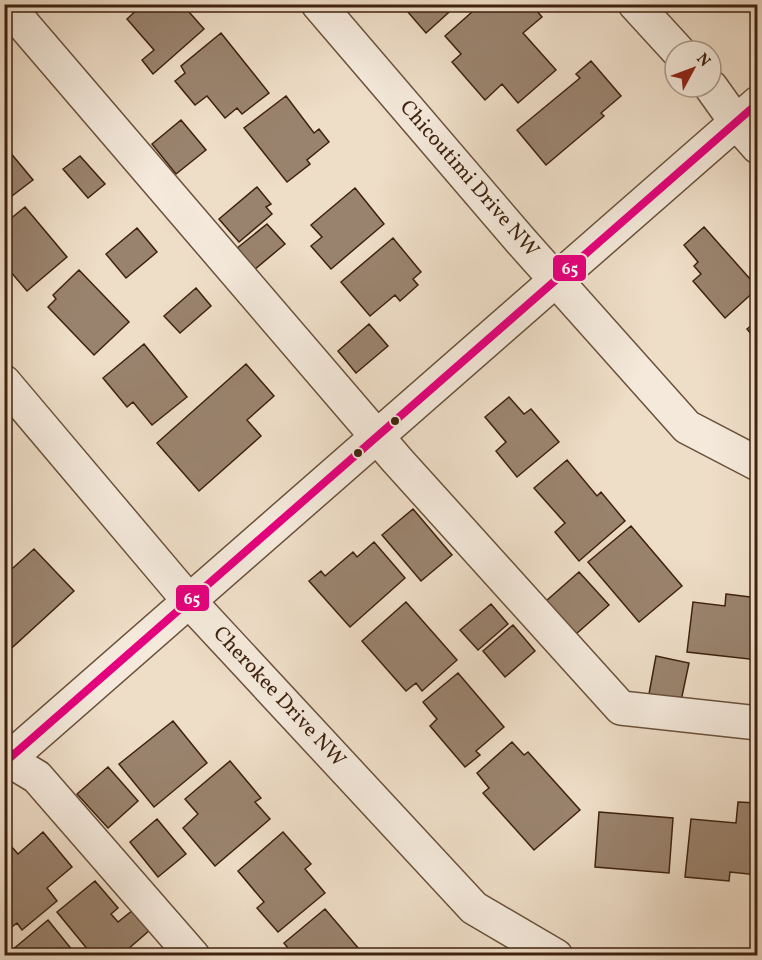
<svg xmlns="http://www.w3.org/2000/svg" width="762" height="960" font-family="Vollkorn,serif">
	<style>
		.building { fill: #9a836e; stroke: #3e220e; stroke-width: 1.5 }
		.lines { fill: none; stroke-linecap: round; stroke-linejoin: round }
		.minor-casing { stroke: #6a513c; stroke-width: 36 }
		.minor { stroke: #f4e9db; stroke-width: 33 }
		.bus-1-casing { stroke: #f4e9db; stroke-width: 12 }
		.bus-1 { stroke: #e5007d; stroke-width: 8 }
		.bus-dot { fill: #3e220e; stroke: #f4e9db; stroke-width: 2 }
		.labels { text-anchor: middle; dominant-baseline: central; stroke-width: 4.5; stroke-linejoin: round; paint-order: stroke }
		.street-label { font-size: 21px; fill: #3e220e; stroke: #f4e9db }
		.line-badge { stroke: #f4e9db; stroke-width: 2 }
		.badge-label { font-size: 16px; text-anchor: middle; font-weight: bold; fill: #fff }
	</style>
	<rect width="100%" height="100%" fill="#eeddc7"/>
	<filter id="stains"><feTurbulence type="fractalNoise" baseFrequency=".00333" numOctaves="4"/><feColorMatrix values="0 0 0 0 .2 0 0 0 0 .09 0 0 0 0 .02 0 0 0 .5 -.17"/></filter>
	<radialGradient id="worn" r=".72"><stop offset=".6" stop-color="#630" stop-opacity="0"/><stop offset="1" stop-color="#630" stop-opacity=".3"/></radialGradient>
	<path class="building" d="M 143,4 L 182,4 L 204,29 L 153,74 L 142,60 L 154,50 L 127,19 Z
		M 401,4 L 458,4 L 426,33 Z
		M 481,4 L 531,4 L 542,17 L 523,33 L 556,70 L 518,103 L 502,84 L 485,100 L 452,62 L 461,54 L 445,36 Z
		M 221,33 L 269,93 L 242,114 L 237,108 L 225,118 L 207,96 L 195,105 L 175,81 L 185,73 L 181,66 Z
		M 591,61 L 621,96 L 601,113 L 604,116 L 546,165 L 517,130 L 580,78 L 576,74 Z
		M 286,96 L 314,133 L 319,129 L 329,142 L 307,160 L 310,164 L 287,182 L 244,128 Z
		M 181,120 L 206,150 L 176,174 L 152,144 Z
		M 4,145 L 33,180 L 4,202 Z
		M 80,156 L 105,184 L 88,198 L 63,169 Z
		M 257,187 L 271,204 L 266,207 L 272,214 L 239,242 L 219,219 Z
		M 355,188 L 384,224 L 331,269 L 311,246 L 322,237 L 311,225 Z
		M 25,207 L 67,257 L 27,291 L 4,264 L 4,224 Z
		M 267,224 L 285,244 L 254,270 L 236,249 Z
		M 704,227 L 758,288 L 725,318 L 693,281 L 701,274 L 694,266 L 698,262 L 684,245 Z
		M 137,228 L 157,252 L 126,278 L 106,254 Z
		M 393,238 L 421,272 L 413,279 L 418,285 L 400,301 L 395,295 L 370,316 L 341,282 Z
		M 79,270 L 129,322 L 94,355 L 48,307 L 56,299 L 53,295 Z
		M 196,288 L 211,306 L 180,333 L 164,316 Z
		M 758,320 L 758,342 L 747,329 Z
		M 369,324 L 388,346 L 356,373 L 338,351 Z
		M 144,344 L 187,397 L 152,425 L 133,402 L 127,407 L 103,378 Z
		M 246,364 L 274,396 L 247,420 L 261,436 L 199,491 L 157,443 Z
		M 509,397 L 524,414 L 531,409 L 559,442 L 517,477 L 496,451 L 506,442 L 485,417 Z
		M 567,460 L 597,496 L 601,492 L 625,521 L 579,561 L 555,532 L 565,523 L 534,488 Z
		M 413,509 L 452,555 L 421,581 L 382,535 Z
		M 631,526 L 682,586 L 639,622 L 588,562 Z
		M 374,542 L 405,578 L 350,627 L 309,581 L 321,571 L 325,576 L 353,552 L 357,557 Z
		M 34,549 L 74,591 L 4,655 L 4,576 Z
		M 579,572 L 609,605 L 576,634 L 546,601 Z
		M 726,594 L 758,598 L 758,660 L 687,652 L 693,602 L 725,606 Z
		M 406,602 L 457,660 L 422,691 L 416,683 L 406,691 L 362,641 Z
		M 491,604 L 508,624 L 478,650 L 460,630 Z
		M 513,625 L 535,651 L 505,677 L 483,651 Z
		M 656,656 L 689,663 L 681,701 L 649,694 Z
		M 458,673 L 504,727 L 476,751 L 480,755 L 465,767 L 430,726 L 437,719 L 423,702 Z
		M 173,721 L 207,763 L 154,807 L 119,764 Z
		M 512,742 L 524,755 L 528,752 L 580,810 L 534,850 L 483,793 L 489,788 L 477,773 Z
		M 230,761 L 261,798 L 255,802 L 270,819 L 215,866 L 183,828 L 198,814 L 185,799 Z
		M 108,767 L 138,801 L 108,828 L 77,794 Z
		M 738,802 L 758,803 L 758,875 L 730,872 L 729,881 L 685,877 L 691,819 L 736,823 Z
		M 599,812 L 673,818 L 669,873 L 595,867 Z
		M 157,819 L 186,854 L 158,877 L 130,842 Z
		M 43,832 L 72,867 L 47,888 L 57,901 L 22,930 L 17,923 L 4,933 L 4,852 L 11,846 L 18,854 Z
		M 283,832 L 311,864 L 305,869 L 325,893 L 278,932 L 257,908 L 264,902 L 238,871 Z
		M 95,881 L 118,908 L 111,914 L 118,922 L 133,910 L 150,930 L 120,956 L 93,956 L 57,912 Z
		M 325,909 L 365,956 L 294,956 L 284,943 Z
		M 48,920 L 77,956 L 5,956 Z"/>
	<g class="lines">
		<g class="minor-casing">
			<path id="minor" d="M 17,4 L 17,17 L 397,460 L 621,708 L 758,723
				M 318,4 L 521,241 L 687,427 L 758,464
				M 635,4 L 678,51
				M 711,87 L 736,122 L 758,147
				M 4,382 L 190,602 L 474,908 L 556,956
				M 4,757 L 37,777 L 193,956
				M 4,763 L 758,103"/>
		</g>
		<use href="#minor" class="minor"/>
		<g class="bus-1-casing">
			<path id="bus-1" d="M 4,763 L 758,103"/>
		</g>
		<use href="#bus-1" class="bus-1"/>
	</g>
	<g class="bus-dot">
		<circle cx="395" cy="421" r="5"/>
		<circle cx="358" cy="453" r="5"/>
	</g>
	<g class="labels">
		<g class="street-label">
			<text transform="translate(469 179) rotate(49)">Chicoutimi Drive NW</text>
			<text transform="translate(279 697) rotate(47)">Cherokee Drive NW</text>
		</g>
	</g>
	<g class="line-badge">
		<rect x="552" y="254" width="35" height="28" rx="6" fill="#e5007d"/>
		<rect x="175" y="584" width="35" height="28" rx="6" fill="#e5007d"/>
	</g>
	<g class="badge-label">
		<text x="570" y="274">65</text>
		<text x="192" y="604">65</text>
	</g>
	<rect width="762" height="960" fill="none" stroke="#eeddc7" stroke-width="24"/>
	<rect x="6" y="6" width="750" height="948" fill="none" stroke="#3e220e" stroke-width="3"/>
	<rect x="12" y="12" width="738" height="936" fill="none" stroke="#3e220e" stroke-width="1.5"/>
	<g transform="translate(693 69) rotate(49)"><circle r="28" fill="#f4e9db" stroke="#ab9989" stroke-width="1.5"/>
	<path d="M0-4.5L10 22L0 15L-10 22Z" fill="#8f2418"/>
	<text y="-9" font-size="16" font-weight="bold" text-anchor="middle" fill="#3e220e">N</text>
	</g>
	<rect width="100%" height="100%" filter="url(#stains)"/>
	<rect width="100%" height="100%" fill="url(#worn)"/>
</svg>
